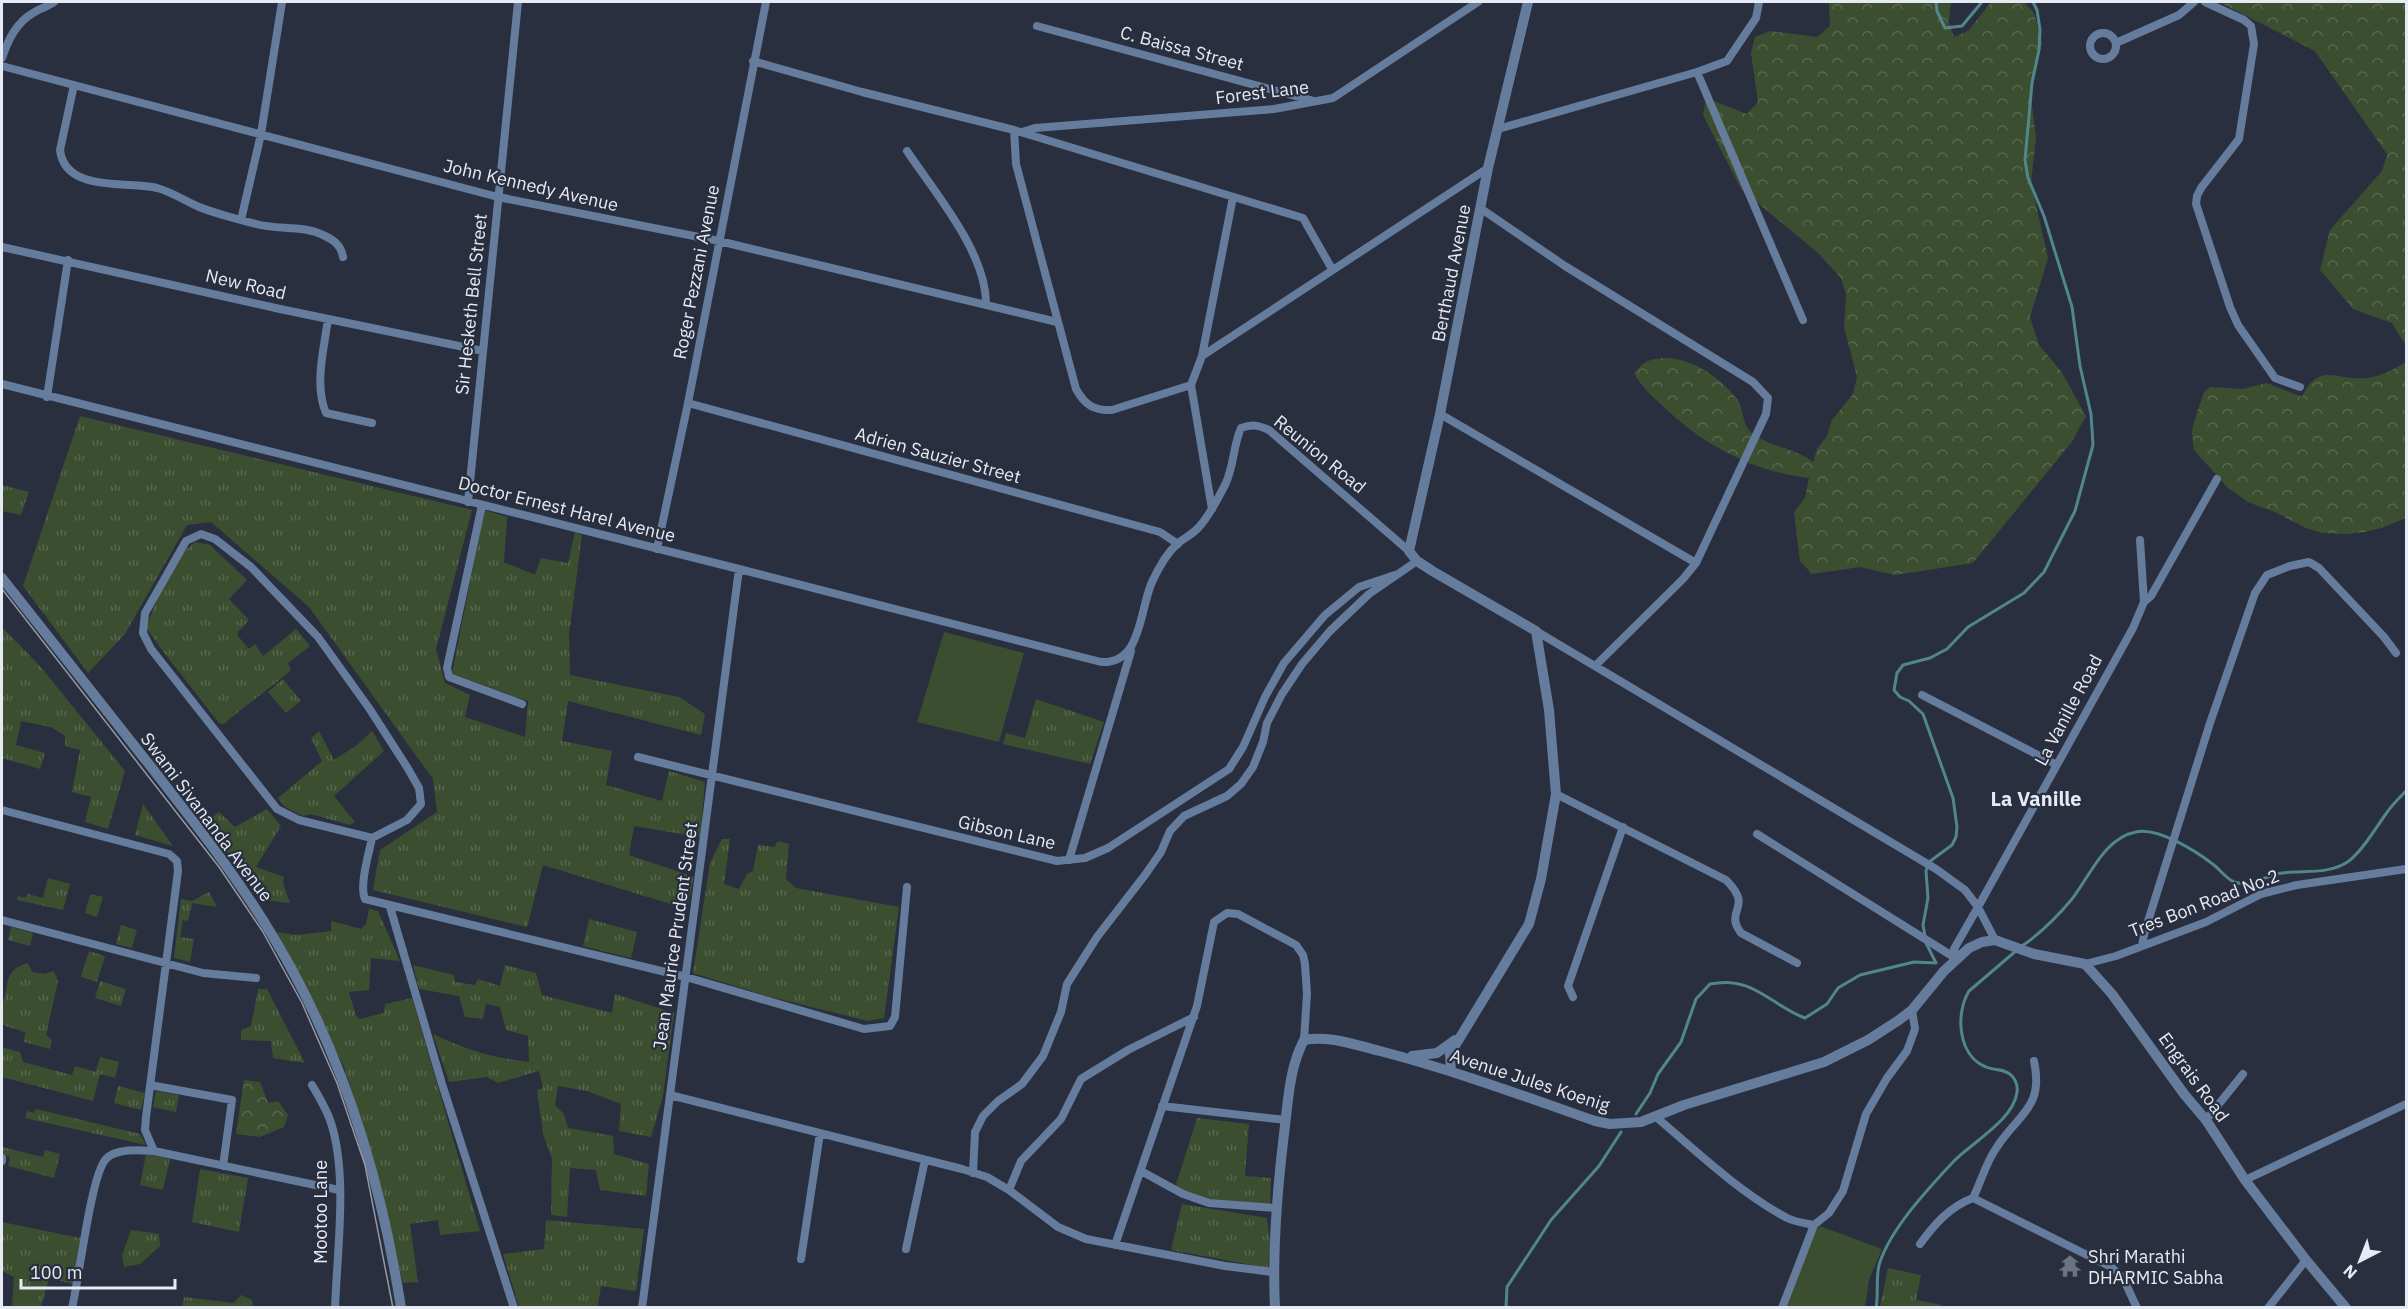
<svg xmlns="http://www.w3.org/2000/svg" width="2408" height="1309" font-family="'IBM Plex Sans',sans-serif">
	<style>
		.grass { fill: url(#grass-tufts) }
		.forest { fill: url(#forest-crowns) }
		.park { fill: #3c4e30 }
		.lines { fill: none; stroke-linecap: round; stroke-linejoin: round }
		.stream { stroke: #51878b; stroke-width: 3 }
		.minor { stroke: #657c9d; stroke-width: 8 }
		.tertiary { stroke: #657c9d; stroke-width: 10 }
		.tram { stroke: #9499a5; stroke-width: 1.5 }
		.labels { text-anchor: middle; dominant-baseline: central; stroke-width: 4.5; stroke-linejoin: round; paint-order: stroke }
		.street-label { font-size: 18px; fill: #e5eaf4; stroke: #292f3e }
		.poi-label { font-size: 18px; fill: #e5eaf4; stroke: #292f3e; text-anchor: start }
		.neighbourhood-label { font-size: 20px; font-weight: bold; fill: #e5eaf4; stroke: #292f3e }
	</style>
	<defs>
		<pattern id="grass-tufts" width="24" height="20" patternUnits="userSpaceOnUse" patternTransform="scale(1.5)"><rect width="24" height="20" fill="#3c4e30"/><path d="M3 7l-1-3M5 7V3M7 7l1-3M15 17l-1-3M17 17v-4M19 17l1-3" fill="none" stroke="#58684f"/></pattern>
		<pattern id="forest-crowns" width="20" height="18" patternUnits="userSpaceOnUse" patternTransform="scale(1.5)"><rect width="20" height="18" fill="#3c4e30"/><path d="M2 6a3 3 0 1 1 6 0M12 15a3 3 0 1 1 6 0" fill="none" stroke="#58684f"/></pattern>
	</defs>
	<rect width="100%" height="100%" fill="#292f3e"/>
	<path class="grass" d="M 80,416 L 472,510 L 436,649 L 445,683 L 470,695 L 465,717 L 525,737 L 528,701 L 452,674 L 484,510 L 507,517 L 504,562 L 535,575 L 541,558 L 568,563 L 575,532 L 582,535 L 569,635 L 570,675 L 679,697 L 705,714 L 701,735 L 568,701 L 562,741 L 612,751 L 606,785 L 662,801 L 669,771 L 705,782 L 700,837 L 634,826 L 629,855 L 694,877 L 687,909 L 543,865 L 527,927 L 373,890 L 380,850 L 437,812 L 433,779 L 309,607 L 211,522 L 187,525 L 125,634 L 88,673 L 23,586 Z
		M 2,485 L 29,492 L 21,515 L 2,511 Z
		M 195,542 L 210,545 L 247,580 L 229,599 L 249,620 L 238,632 L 238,636 L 249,649 L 255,644 L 263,656 L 296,629 L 310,646 L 288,663 L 291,670 C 269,690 246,704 224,724 L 219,723 L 162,650 L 146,627 C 158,599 169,560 195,542 Z
		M 2,627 L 40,666 L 125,771 L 108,829 L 85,822 L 91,797 L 72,792 L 80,750 L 65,746 L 65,736 L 51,727 L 21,721 L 16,745 L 45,753 L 40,769 L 2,758 Z
		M 283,679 L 301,701 L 286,713 L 268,692 Z
		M 1036,699 L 1104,722 L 1090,764 L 1003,744 L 1006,733 L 1025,738 Z
		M 319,731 L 334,760 L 357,745 L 372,731 L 384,751 L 334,796 L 355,822 L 350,825 L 310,814 L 303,816 L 285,807 L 278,798 L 322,761 L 311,738 Z
		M 143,804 L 173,846 L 135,835 Z
		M 267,809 L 281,826 L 256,867 L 284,877 L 283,883 L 290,903 L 263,900 L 205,823 L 219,812 L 235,827 Z
		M 722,839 L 730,839 L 724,884 L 739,889 L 747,874 L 753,871 L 758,845 L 774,847 L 778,841 L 789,844 L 786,879 L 796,888 L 899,907 L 884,1018 L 868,1021 L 767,996 L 693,973 L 710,863 Z
		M 48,878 L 70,884 L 63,910 L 17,900 L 18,896 L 25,898 L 28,894 L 43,898 Z
		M 209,892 L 217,907 L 192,903 L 188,921 L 183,920 L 180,937 L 194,939 L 190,962 L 174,958 L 181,899 L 192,901 Z
		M 90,894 L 103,897 L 97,917 L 85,913 Z
		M 369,909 L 378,911 L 400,961 L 371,958 L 369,990 L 349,992 L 356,1016 L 359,1019 L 384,1013 L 385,1004 L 412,998 L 480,1231 L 440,1235 L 438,1220 L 410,1224 L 418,1282 L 403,1283 L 377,1172 L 344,1067 L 275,932 L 296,935 L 331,931 L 331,921 L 361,929 L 366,924 Z
		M 589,919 L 637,932 L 631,958 L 583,946 Z
		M 121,925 L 137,930 L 132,948 L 116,944 Z
		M 11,927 L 33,933 L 30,946 L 8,940 Z
		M 89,951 L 105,956 L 97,982 L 81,977 Z
		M 28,963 L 32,972 L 44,974 L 54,971 L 58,981 L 46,1035 L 52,1040 L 50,1049 L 24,1042 L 25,1032 L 2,1025 L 2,1001 L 4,1001 C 9,980 5,970 28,963 Z
		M 505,965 L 536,973 L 542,995 L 612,1013 L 615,994 L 674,1013 L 663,1096 L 651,1137 L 619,1131 L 621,1104 L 587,1091 L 558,1086 L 555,1105 L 564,1114 L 568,1128 L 613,1136 L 614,1154 L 649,1164 L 646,1196 L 600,1190 L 596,1170 L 570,1168 L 567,1217 L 551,1215 L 552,1159 L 543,1134 L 537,1090 L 543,1088 L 539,1071 L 498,1083 L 487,1077 L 449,1082 L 433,1034 C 466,1050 493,1058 529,1062 L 528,1036 L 506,1030 L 500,1007 L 486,1004 L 483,1019 L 465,1017 L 459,996 L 419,989 L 413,965 L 454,975 L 455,982 L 475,985 L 478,979 L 500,986 Z
		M 100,981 L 126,989 L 121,1006 L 95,998 Z
		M 258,989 L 267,989 L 305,1063 L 273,1058 L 271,1041 L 241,1040 L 241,1030 L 251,1026 Z
		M 2,1047 L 20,1052 L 23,1062 L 72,1075 L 75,1066 L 96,1072 L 100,1057 L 119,1062 L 115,1078 L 100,1074 L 93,1101 L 2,1077 Z
		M 118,1086 L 145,1093 L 141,1110 L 114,1103 Z
		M 156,1091 L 179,1095 L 176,1112 L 153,1107 Z
		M 36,1109 L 140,1134 L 146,1145 L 25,1118 L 27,1111 L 34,1113 Z
		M 1197,1118 L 1249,1124 L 1245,1176 L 1271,1178 L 1270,1204 L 1205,1199 L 1175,1188 Z
		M 2,1147 L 43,1157 L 45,1150 L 60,1154 L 54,1178 L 8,1166 L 10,1157 L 2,1154 Z
		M 146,1154 L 170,1159 L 163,1190 L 140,1185 Z
		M 200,1169 L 248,1178 L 239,1232 L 192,1222 Z
		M 1182,1204 L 1267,1218 L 1270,1242 L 1268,1268 L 1171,1250 Z
		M 546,1220 L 644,1229 L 636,1291 L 601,1286 L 598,1305 L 600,1307 L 519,1307 L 503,1254 L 544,1249 Z
		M 2,1222 L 80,1238 L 73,1284 L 49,1278 L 41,1307 L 12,1307 L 14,1277 L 2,1271 Z
		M 131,1230 L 159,1234 L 160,1246 L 140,1264 L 124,1267 L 122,1255 Z
		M 1888,1268 L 1921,1275 L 1916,1300 L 1942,1305 L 1941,1307 L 1880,1307 Z
		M 241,1295 L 252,1300 L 253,1307 L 182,1307 L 184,1297 L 234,1303 Z"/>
	<path class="forest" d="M 1829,2 L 1951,2 L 1949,22 L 1954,37 L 1968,31 L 1991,2 L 2024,2 L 2034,13 L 2042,44 L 2030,90 L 2036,138 L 2031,183 L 2048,258 L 2030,317 L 2039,345 L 2061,371 L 2086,416 L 2071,443 L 1973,563 L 1895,575 L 1860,567 L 1812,574 L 1800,561 L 1794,512 L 1805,498 L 1809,478 C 1755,472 1707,447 1667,410 C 1654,398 1642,388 1634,373 C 1638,369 1643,363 1648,361 C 1679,349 1718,374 1737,399 C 1744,408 1742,425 1751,432 C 1770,448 1794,447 1813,462 L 1817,449 L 1827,436 L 1832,420 L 1853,394 L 1857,377 L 1844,327 L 1846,294 L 1841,278 L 1818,253 L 1741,189 L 1703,115 L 1706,98 L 1747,114 L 1758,102 L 1751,53 L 1755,37 L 1770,31 L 1817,37 L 1830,26 Z
		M 2219,2 L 2406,2 L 2406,346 L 2392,323 L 2353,309 L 2320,270 L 2330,230 L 2382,171 L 2387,154 L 2315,51 Z
		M 2406,362 L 2406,518 L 2382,528 L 2365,532 L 2347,534 L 2322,533 L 2306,528 L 2277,513 L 2248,502 L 2227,487 L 2194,450 L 2192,433 L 2193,425 L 2204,392 L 2210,387 L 2242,389 L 2267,383 L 2302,397 C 2320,360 2336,382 2367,378 C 2381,376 2395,369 2406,362 Z
		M 244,1080 L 260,1082 L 268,1103 L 278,1101 L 288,1115 L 284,1127 L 260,1137 L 236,1134 Z"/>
	<path class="park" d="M 944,632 L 1024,653 L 999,742 L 917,722 Z
		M 1820,1226 L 1882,1249 L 1869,1280 L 1865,1307 L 1786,1308 L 1810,1236 Z"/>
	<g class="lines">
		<path class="stream" d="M 1936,2 L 1937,11 L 1945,28 L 1962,26 L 1982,2
			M 1925,936 L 1923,925 L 1928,898 L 1926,871 L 1929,862 L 1952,845 L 1956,837 L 1957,827 L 1953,798 L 1923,714 L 1909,701 L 1900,697 L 1894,690 L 1897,673 L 1903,665 L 1930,658 L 1947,649 L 1968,627 L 2024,593 L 2044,572 L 2075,511 L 2093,445 L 2091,414 L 2080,366 L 2072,307 L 2044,216 L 2028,178 L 2025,160 L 2032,83 L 2039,50 L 2040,30 L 2037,10 L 2033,2
			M 1926,943 L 1936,963
			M 2022,946 C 2041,933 2057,917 2072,899 C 2090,876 2104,838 2136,832 C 2158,827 2196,851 2214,865 C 2220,870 2227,879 2234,882 C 2250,888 2267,875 2282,873 C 2304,870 2329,875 2349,861 C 2365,848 2376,827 2388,811 C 2393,804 2400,797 2406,791
			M 1636,1114 L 1650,1093 L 1658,1074 L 1681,1042 L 1696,999 L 1710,984 C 1753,975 1770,1005 1805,1018 L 1827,1004 L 1838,988 L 1860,975 L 1914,962 L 1936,963
			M 1506,1308 L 1507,1287 L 1551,1220 L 1599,1166 L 1621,1132
			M 1876,1308 C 1879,1293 1875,1275 1880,1262 C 1892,1227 1928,1189 1953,1162 C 1971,1143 2014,1120 2017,1092 C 2018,1087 2016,1080 2012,1076 C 2004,1068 1995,1071 1986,1067 C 1958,1056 1955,1014 1969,991 L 2017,950"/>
		<path class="minor" d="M 2205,2 L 2244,20 L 2251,26 L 2254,44 L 2239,139 L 2201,188 L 2197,196 L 2196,204 L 2230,307 L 2238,325 L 2275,378 L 2300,387
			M 1037,26 L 1314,101
			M2090 46a13 13 0 1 1 26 0a13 13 0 1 1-26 0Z
			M 2116,43 L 2179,15 L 2194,2
			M 2,58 C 8,40 16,23 33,13 C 40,8 48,7 54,2
			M 753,61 L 862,92 L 1014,130 L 1303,218 L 1332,269
			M 2,66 L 498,197 L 719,241 L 1057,322
			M 1697,72 L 1803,320
			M 74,85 L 60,150 C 65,193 128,181 157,188 C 172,192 185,201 199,207 C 217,214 237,219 256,224 C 277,230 303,225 323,235 C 334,240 341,245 343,257
			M 1498,129 L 1697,72 L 1727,61 L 1756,18 L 1759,2
			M 1014,130 L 1016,164 L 1076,389 C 1085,405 1094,411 1112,410 L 1191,385 L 1212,509
			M 1022,132 L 1035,128 L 1274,109 L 1333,98 L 1478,2
			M 907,151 C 935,193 987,253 986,305
			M 1480,208 L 1565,266 L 1753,382 L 1768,398 L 1766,414 L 1696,563 L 1683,579 L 1595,666
			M 241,220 L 261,134 L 282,2
			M 2,247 L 280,309 L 483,351
			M 328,319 C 324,349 314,385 326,413 L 372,423
			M 1202,356 L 1233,197
			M 2,384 L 739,569 L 1101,662 C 1142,664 1139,611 1152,582 C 1158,569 1166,554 1177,544 C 1184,538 1192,535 1199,527 C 1210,515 1217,500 1225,485 C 1234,467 1233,446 1241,428 C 1252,424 1258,425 1269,430 L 1409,551
			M 1191,385 L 1202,356 L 1488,168
			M 47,397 L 68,260
			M 688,403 L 1160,532 L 1178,544
			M 1440,414 L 1696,563
			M 468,502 L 518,2
			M 482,505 L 447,668 L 449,677 L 522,704
			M 657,549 L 688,403 L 766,2
			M 2144,602 L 2151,596 L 2217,479
			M 1536,631 L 1936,869 L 1965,890 L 1978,907 L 1995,940
			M 1922,695 L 2057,765
			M 638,757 L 1057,861 L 1085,858 L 1108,848 L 1229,769 L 1243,747 L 1265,697 L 1284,663 L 1325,615 L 1359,587 L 1398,574
			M 1556,794 L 1726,880 C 1755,909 1723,909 1741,933 L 1797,963
			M 2,810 L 169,854 L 177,861 L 178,871 L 146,1117 L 145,1130 L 154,1151 L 339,1190
			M 1757,834 L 1957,959
			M 372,838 L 407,820 L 421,804 L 419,788 L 407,767 L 369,708 L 318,637 L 251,567 L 215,539 L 201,534 L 186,541 L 145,613 L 143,633 L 151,649 L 277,809 L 299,820 L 372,838 C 369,853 359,886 365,899 L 686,977 L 864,1029 L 890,1026 L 895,1017 L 907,887
			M 1069,860 L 1131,651
			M 390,907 L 442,1084 L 514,1308
			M 2,920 L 203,973 L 256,978
			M 2142,945 L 2145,931 L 2210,723 L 2255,593 L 2267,575 L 2290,566 L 2309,562 L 2319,568 L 2384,637 L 2396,653
			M 1957,959 L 1954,949 L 1978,907 L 2133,628 L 2144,602 L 2140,540
			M 2085,964 L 2116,956 L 2206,922 L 2261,894 L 2297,885 L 2406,869
			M 1573,997 L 1568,986 L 1623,827
			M 150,1085 L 232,1100 L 223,1166
			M 312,1085 C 319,1097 327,1110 331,1123 C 348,1175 337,1252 335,1308
			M 670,1095 L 962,1169 L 987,1177 L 1009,1190 L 1058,1227 L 1086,1239 L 1225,1266 L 1273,1272
			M 1162,1106 L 1286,1120
			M 1655,1116 C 1697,1152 1739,1192 1787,1218 C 1795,1222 1805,1223 1814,1225 L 1829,1213 L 1843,1191 L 1866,1114 L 1887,1078 L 1907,1051 L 1915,1029 L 1912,1010
			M 2206,1120 L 2243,1074
			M 2,1161 L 2,1158
			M 1141,1171 L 1183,1194 L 1209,1203 L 1276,1208
			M 973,1173 L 975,1132 L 983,1116 L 998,1101 L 1022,1084 L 1043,1056 L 1061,1012 L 1067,984 L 1097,937 L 1145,875 L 1161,852 L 1170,831 L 1184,816 L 1227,796 L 1241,784 L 1253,767 L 1263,742 L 1267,723 L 1282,694 L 1302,664 L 1330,631 L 1369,594 L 1417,561
			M 2245,1180 L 2406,1104
			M 1009,1190 L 1021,1161 L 1061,1119 L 1081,1079 L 1128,1050 L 1194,1017
			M 1973,1198 C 1981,1182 1986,1162 1997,1147 C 2019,1113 2044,1108 2034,1061
			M 1920,1244 C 1934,1225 1949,1207 1973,1198 L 2111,1267 L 2123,1278 L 2137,1308
			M 1115,1245 L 1197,1006 L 1214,922 L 1227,913 L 1238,914 L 1296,945 L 1303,955 L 1305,964 L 1307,994 L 1304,1040
			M 906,1249 L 925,1160
			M 801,1259 L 820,1133
			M 72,1308 C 79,1280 91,1174 106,1159 C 116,1148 140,1150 154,1151
			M 642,1308 L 739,569
			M 1782,1308 L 1814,1225
			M 2268,1308 L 2306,1260"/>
		<path class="tertiary" d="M 2,578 C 50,639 99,701 148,763 C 193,821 238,877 275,940 C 342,1052 381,1179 401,1308
			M 1412,1056 L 1437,1053 L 1455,1040
			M 1451,1071 L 1450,1054 L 1529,924 L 1541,879 L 1556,794 L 1549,710 L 1536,631 L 1434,572 L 1417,561 L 1409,551 L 1440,414 L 1488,168 L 1528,2
			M 1275,1308 C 1272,1249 1277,1192 1284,1134 C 1288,1103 1289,1068 1304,1040 C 1330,1035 1355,1045 1380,1051 C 1453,1070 1524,1096 1595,1121 L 1610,1124 L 1641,1122 L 1684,1105 L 1824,1062 L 1868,1040 L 1899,1020 L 1912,1010 L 1944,971 L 1969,948 L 1982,942 L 1995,940 L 2034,954 L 2085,964 L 2112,994 L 2184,1094 L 2206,1120 L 2245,1180 L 2306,1260 L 2346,1308"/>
		<path class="tram" d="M 2,589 L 219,867 L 263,932 L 302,1003 L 337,1083 L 365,1165 L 393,1308"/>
	</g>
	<defs>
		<g id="temple-bare" transform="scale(1.8)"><path d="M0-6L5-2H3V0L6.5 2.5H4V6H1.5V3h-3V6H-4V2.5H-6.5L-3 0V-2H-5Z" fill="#6b7280" stroke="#292f3e" stroke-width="2.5" paint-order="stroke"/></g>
	</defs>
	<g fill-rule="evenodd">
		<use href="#temple-bare" x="2070" y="1266"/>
	</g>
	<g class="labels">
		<g class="street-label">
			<text transform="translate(1182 48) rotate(15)">C. Baissa Street</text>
			<text transform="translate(1262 92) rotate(-7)">Forest Lane</text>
			<text transform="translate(531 185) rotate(13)">John Kennedy Avenue</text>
			<text transform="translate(696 272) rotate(-79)">Roger Pezzani Avenue</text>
			<text transform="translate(1451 273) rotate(-79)">Berthaud Avenue</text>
			<text transform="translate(246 284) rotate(13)">New Road</text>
			<text transform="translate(471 304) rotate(-84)">Sir Hesketh Bell Street</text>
			<text transform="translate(1320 454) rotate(39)">Reunion Road</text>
			<text transform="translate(938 455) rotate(15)">Adrien Sauzier Street</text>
			<text transform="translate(567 509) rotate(14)">Doctor Ernest Harel Avenue</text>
			<text transform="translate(2068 710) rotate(-62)">La Vanille Road</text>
			<text transform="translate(207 817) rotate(53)">Swami Sivananda Avenue</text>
			<text transform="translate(1007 832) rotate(13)">Gibson Lane</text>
			<text transform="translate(2204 903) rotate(-21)">Tres Bon Road No.2</text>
			<text transform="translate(675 936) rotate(-82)">Jean Maurice Prudent Street</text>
			<text transform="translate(2194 1077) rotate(54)">Engrais Road</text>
			<text transform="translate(1530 1080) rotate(18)">Avenue Jules Koenig</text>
			<text transform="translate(320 1212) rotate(-90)">Mootoo Lane</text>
		</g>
		<g class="poi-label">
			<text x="2088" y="1256">Shri Marathi<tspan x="2088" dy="21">DHARMIC Sabha</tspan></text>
		</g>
		<g class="neighbourhood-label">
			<text x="2036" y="798">La Vanille</text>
		</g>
	</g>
	<rect width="2408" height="1309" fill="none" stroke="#e5eaf4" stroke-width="6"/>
	<g transform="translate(2360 1261) rotate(222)" stroke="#292f3e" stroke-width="4.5" paint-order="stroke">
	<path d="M0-4.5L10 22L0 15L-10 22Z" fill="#e5eaf4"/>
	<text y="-9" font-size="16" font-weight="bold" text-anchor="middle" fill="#e5eaf4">N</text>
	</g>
	<path d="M21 1279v9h154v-9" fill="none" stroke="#e5eaf4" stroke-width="3"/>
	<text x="30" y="1279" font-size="18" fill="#e5eaf4" stroke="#292f3e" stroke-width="4.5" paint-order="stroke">100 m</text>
</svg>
